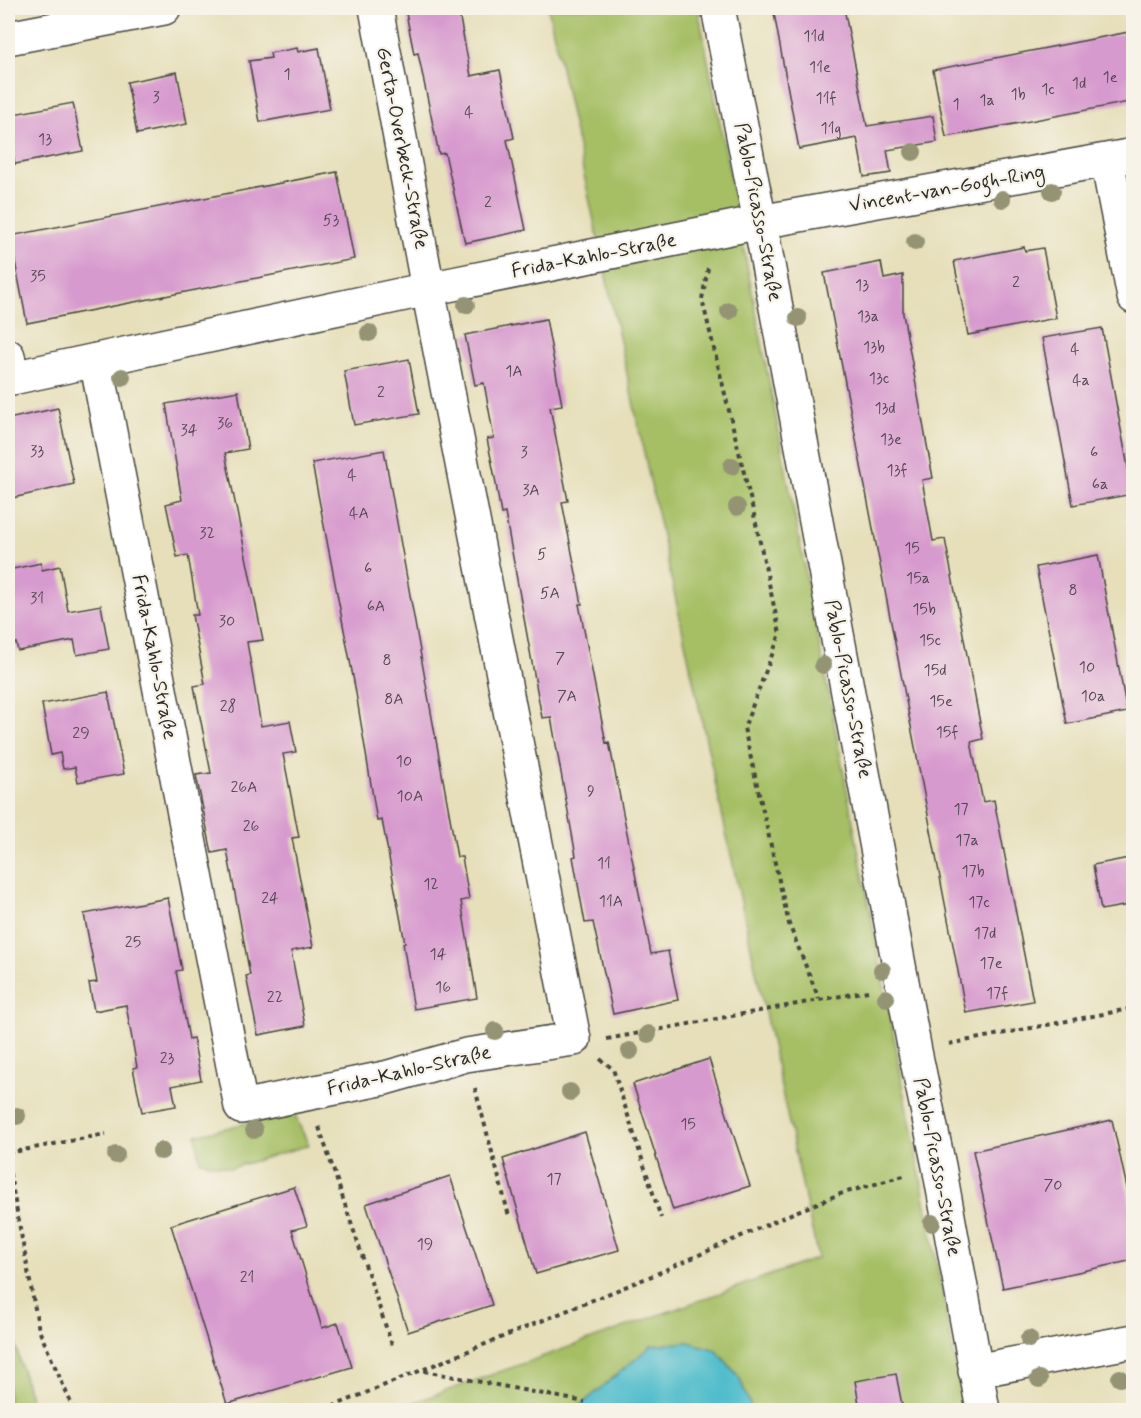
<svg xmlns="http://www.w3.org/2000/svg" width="1141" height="1418" font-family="Mynerve,sans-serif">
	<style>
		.green { fill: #a6bf65; stroke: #687548; stroke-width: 1.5 }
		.water { fill: #51bdcc; stroke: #3e747c; stroke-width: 1.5 }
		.building { fill: #d79ace }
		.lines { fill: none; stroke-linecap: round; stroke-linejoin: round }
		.minor-casing { stroke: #474640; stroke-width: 36 }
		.path { stroke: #474640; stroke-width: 4; stroke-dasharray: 4.5 4.5; stroke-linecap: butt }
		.minor { stroke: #fff; stroke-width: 33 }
		.tree { fill: #949475 }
		.labels { text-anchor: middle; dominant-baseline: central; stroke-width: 4.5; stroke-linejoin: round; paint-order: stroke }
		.number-label { font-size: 16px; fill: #564754 }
		.street-label { font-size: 20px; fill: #2b2b2b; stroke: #f7f3e8 }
	</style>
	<rect width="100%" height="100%" fill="#f7f3e8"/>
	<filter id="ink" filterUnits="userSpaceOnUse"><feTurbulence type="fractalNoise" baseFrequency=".0167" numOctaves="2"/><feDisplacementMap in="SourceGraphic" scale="12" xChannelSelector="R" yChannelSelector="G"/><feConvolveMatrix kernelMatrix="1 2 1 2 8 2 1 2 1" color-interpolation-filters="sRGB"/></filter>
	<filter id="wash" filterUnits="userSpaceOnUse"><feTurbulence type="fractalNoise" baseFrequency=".008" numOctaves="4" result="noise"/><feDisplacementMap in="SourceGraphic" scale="24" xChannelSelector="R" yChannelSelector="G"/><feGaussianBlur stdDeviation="1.35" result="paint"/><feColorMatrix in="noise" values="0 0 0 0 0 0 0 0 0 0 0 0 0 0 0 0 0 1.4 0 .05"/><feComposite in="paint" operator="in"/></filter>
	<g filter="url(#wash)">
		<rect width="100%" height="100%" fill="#e6dfba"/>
		<path class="green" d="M 548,8 L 698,8 L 927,1211 L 964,1410 L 752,1410 L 739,1377 L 716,1350 L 688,1342 L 651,1346 L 575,1410 L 393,1410 L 818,1258 Z
			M 293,1112 L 309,1145 L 231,1168 L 200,1161 L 196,1135 Z
			M 8,1317 L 33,1410 L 8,1410 Z"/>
		<path class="water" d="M 688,1342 L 716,1350 L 739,1377 L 752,1410 L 575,1410 L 651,1346 Z"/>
		<g id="blocks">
			<path class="building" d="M 405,8 L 458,8 L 471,76 L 500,70 L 514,138 L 507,140 L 526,230 L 465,243 L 445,153 L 439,154 L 418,53 L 414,54 Z
				M 773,8 L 844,8 L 867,126 L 933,116 L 937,142 L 887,150 L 891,173 L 864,177 L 857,138 L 799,149 Z
				M 1134,31 L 1134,101 L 946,137 L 933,70 Z
				M 297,48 L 298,52 L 319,48 L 330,109 L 260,122 L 249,61 L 271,58 L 270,53 Z
				M 177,72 L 187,124 L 137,134 L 127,82 Z
				M 73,103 L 83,151 L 15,164 L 8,127 L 8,115 Z
				M 337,172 L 354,259 L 27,323 L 10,236 Z
				M 1024,247 L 1025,251 L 1043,248 L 1056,318 L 968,335 L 954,261 Z
				M 881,262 L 884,279 L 903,275 L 903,314 L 933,478 L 922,480 L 933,541 L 945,539 L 983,739 L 971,742 L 983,802 L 994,800 L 1033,1001 L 966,1013 L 824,273 Z
				M 546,319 L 562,405 L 550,407 L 568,501 L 562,502 L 582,604 L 579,604 L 606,743 L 609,742 L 651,954 L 668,951 L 678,1000 L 613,1014 L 593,922 L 585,923 L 573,857 L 576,856 L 551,717 L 542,718 L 505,513 L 501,514 L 495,478 L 487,439 L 494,438 L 484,383 L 475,385 L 465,335 Z
				M 1102,328 L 1133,494 L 1073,505 L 1042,338 Z
				M 409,359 L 419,414 L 354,425 L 344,371 Z
				M 238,391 L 248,449 L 225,453 L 263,640 L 247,642 L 261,726 L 290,721 L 296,752 L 283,754 L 299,837 L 292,838 L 313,947 L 291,951 L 305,1026 L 258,1035 L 246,976 L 250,975 L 227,850 L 212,853 L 196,775 L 211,773 L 194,686 L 205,684 L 192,615 L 198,615 L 188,555 L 177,557 L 166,504 L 182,500 L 166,404 Z
				M 58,408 L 74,484 L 8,499 L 8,419 Z
				M 384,450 L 457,857 L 462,857 L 469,899 L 461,901 L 477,998 L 414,1009 L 403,943 L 405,943 L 382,820 L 377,821 L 355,687 L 312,463 Z
				M 1098,555 L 1127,712 L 1067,724 L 1036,567 Z
				M 41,563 L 42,570 L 60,566 L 68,611 L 101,605 L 109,649 L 77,655 L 74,640 L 18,651 L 16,643 L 8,645 L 8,570 Z
				M 108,692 L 124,774 L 78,782 L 75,767 L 63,769 L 60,753 L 51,755 L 42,704 Z
				M 1134,857 L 1134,904 L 1101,910 L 1093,865 Z
				M 168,898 L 182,970 L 176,971 L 189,1039 L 193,1038 L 201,1080 L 172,1086 L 176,1106 L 142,1112 L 133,1068 L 137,1067 L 126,1005 L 94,1011 L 89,983 L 97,982 L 84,914 Z
				M 709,1059 L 750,1186 L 673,1210 L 633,1084 Z
				M 1112,1120 L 1134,1219 L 1134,1260 L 1003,1288 L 973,1151 Z
				M 585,1132 L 619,1250 L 536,1274 L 503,1159 Z
				M 450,1176 L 492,1305 L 408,1332 L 366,1204 Z
				M 294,1187 L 307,1226 L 292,1230 L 322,1328 L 338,1323 L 352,1367 L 227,1404 L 171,1225 Z
				M 896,1374 L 903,1410 L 860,1410 L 855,1381 Z"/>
		</g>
	</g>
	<g filter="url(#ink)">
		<use href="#blocks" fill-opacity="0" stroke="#474640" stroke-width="1.5"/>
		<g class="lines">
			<g class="minor-casing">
				<path id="minor" d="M 718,8 L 760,222 L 915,1051 L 939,1166 L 983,1410
					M 8,38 L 164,8
					M 1107,160 L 1134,297
					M 8,356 L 12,378 L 428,289 L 760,222 L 1134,155
					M 96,360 L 241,1107 L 385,1078 L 466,1055 L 574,1039 L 428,289 L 376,8
					M 975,1371 L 1134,1341"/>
			</g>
			<path class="path" d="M 708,268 L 702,299 L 753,510 L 780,634 L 744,728 L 789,924 L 819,999
				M 607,1039 L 868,991
				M 949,1044 L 1134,1008
				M 600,1059 L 613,1069 L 661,1218
				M 475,1088 L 509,1216
				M 319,1127 L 393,1348
				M 8,1153 L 106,1134
				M 8,1164 L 39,1330 L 74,1410
				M 424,1371 L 585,1402
				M 324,1410 L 654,1275 L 793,1213 L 840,1194 L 907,1175"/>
			<use href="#minor" class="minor"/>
		</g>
		<g class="tree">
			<circle cx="913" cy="152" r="9"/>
			<circle cx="1052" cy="191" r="9"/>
			<circle cx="1002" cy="199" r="9"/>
			<circle cx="915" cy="242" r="9"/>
			<circle cx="466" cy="305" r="9"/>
			<circle cx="729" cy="311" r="9"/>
			<circle cx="798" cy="318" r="9"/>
			<circle cx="369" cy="333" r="9"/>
			<circle cx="122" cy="377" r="9"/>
			<circle cx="732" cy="466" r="9"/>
			<circle cx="737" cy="507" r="9"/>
			<circle cx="823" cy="665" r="9"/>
			<circle cx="882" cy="970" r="9"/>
			<circle cx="886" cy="998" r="9"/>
			<circle cx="495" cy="1031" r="9"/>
			<circle cx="648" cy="1034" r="9"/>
			<circle cx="630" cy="1051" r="9"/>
			<circle cx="570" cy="1092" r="9"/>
			<circle cx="17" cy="1116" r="9"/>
			<circle cx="254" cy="1130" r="9"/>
			<circle cx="161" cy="1151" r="9"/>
			<circle cx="116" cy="1155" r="9"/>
			<circle cx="932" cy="1223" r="9"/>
			<circle cx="1029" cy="1339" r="9"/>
			<circle cx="1120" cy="1378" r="9"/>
			<circle cx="1039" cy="1379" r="9"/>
		</g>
	</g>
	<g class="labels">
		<g class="number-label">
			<text x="814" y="36">11d</text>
			<text x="820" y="67">11e</text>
			<text x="287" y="74">1</text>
			<text x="1110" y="77">1e</text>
			<text x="1079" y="83">1d</text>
			<text x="1048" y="89">1c</text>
			<text x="1018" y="94">1b</text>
			<text x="156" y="97">3</text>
			<text x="826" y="98">11f</text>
			<text x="987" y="100">1a</text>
			<text x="956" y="104">1</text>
			<text x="469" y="112">4</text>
			<text x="831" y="128">11g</text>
			<text x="45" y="139">13</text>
			<text x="488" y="202">2</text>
			<text x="331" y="220">53</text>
			<text x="38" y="276">35</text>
			<text x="1016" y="282">2</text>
			<text x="862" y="285">13</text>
			<text x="868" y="316">13a</text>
			<text x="874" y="347">13b</text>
			<text x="1075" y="349">4</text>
			<text x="514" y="371">1A</text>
			<text x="879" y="378">13c</text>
			<text x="1081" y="380">4a</text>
			<text x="381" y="392">2</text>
			<text x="885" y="408">13d</text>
			<text x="225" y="423">36</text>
			<text x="189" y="430">34</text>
			<text x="891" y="439">13e</text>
			<text x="37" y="451">33</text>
			<text x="524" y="452">3</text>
			<text x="1094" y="452">6</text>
			<text x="897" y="470">13f</text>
			<text x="352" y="475">4</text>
			<text x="1100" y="484">6a</text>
			<text x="531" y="490">3A</text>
			<text x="359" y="513">4A</text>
			<text x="207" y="533">32</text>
			<text x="912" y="548">15</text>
			<text x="542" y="554">5</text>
			<text x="368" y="568">6</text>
			<text x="918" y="578">15a</text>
			<text x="1073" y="590">8</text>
			<text x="550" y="593">5A</text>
			<text x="37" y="598">31</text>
			<text x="376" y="606">6A</text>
			<text x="924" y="609">15b</text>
			<text x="227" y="621">30</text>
			<text x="930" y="640">15c</text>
			<text x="560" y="658">7</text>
			<text x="387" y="660">8</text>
			<text x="1087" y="667">10</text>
			<text x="935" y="670">15d</text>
			<text x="567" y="696">7A</text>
			<text x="1093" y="696">10a</text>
			<text x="394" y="699">8A</text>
			<text x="941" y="701">15e</text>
			<text x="228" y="706">28</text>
			<text x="947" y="732">15f</text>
			<text x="81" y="733">29</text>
			<text x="404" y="761">10</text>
			<text x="244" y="787">26A</text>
			<text x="591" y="791">9</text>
			<text x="410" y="796">10A</text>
			<text x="961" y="809">17</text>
			<text x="251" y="826">26</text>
			<text x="967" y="840">17a</text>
			<text x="604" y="863">11</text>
			<text x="973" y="871">17b</text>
			<text x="431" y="884">12</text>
			<text x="270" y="898">24</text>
			<text x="611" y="901">11A</text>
			<text x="979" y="902">17c</text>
			<text x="985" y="933">17d</text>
			<text x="133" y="942">25</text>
			<text x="438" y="954">14</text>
			<text x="991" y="963">17e</text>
			<text x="443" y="987">16</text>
			<text x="997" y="993">17f</text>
			<text x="275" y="997">22</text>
			<text x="167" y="1058">23</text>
			<text x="688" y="1124">15</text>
			<text x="554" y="1179">17</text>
			<text x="1053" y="1185">70</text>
			<text x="425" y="1244">19</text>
			<text x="247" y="1277">21</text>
		</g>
		<g class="street-label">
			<text transform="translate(402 148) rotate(79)">Gerta-Overbeck-Straße</text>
			<text transform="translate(947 189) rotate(-10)">Vincent-van-Gogh-Ring</text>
			<text transform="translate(758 212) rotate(79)">Pablo-Picasso-Straße</text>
			<text transform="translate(594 256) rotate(-11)">Frida-Kahlo-Straße</text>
			<text transform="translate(154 657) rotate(79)">Frida-Kahlo-Straße</text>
			<text transform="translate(848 689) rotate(79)">Pablo-Picasso-Straße</text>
			<text transform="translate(409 1071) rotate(-13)">Frida-Kahlo-Straße</text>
			<text transform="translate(937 1167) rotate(79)">Pablo-Picasso-Straße</text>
		</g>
	</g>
	<rect width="1141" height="1418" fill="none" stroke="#f7f3e8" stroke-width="30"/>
</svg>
